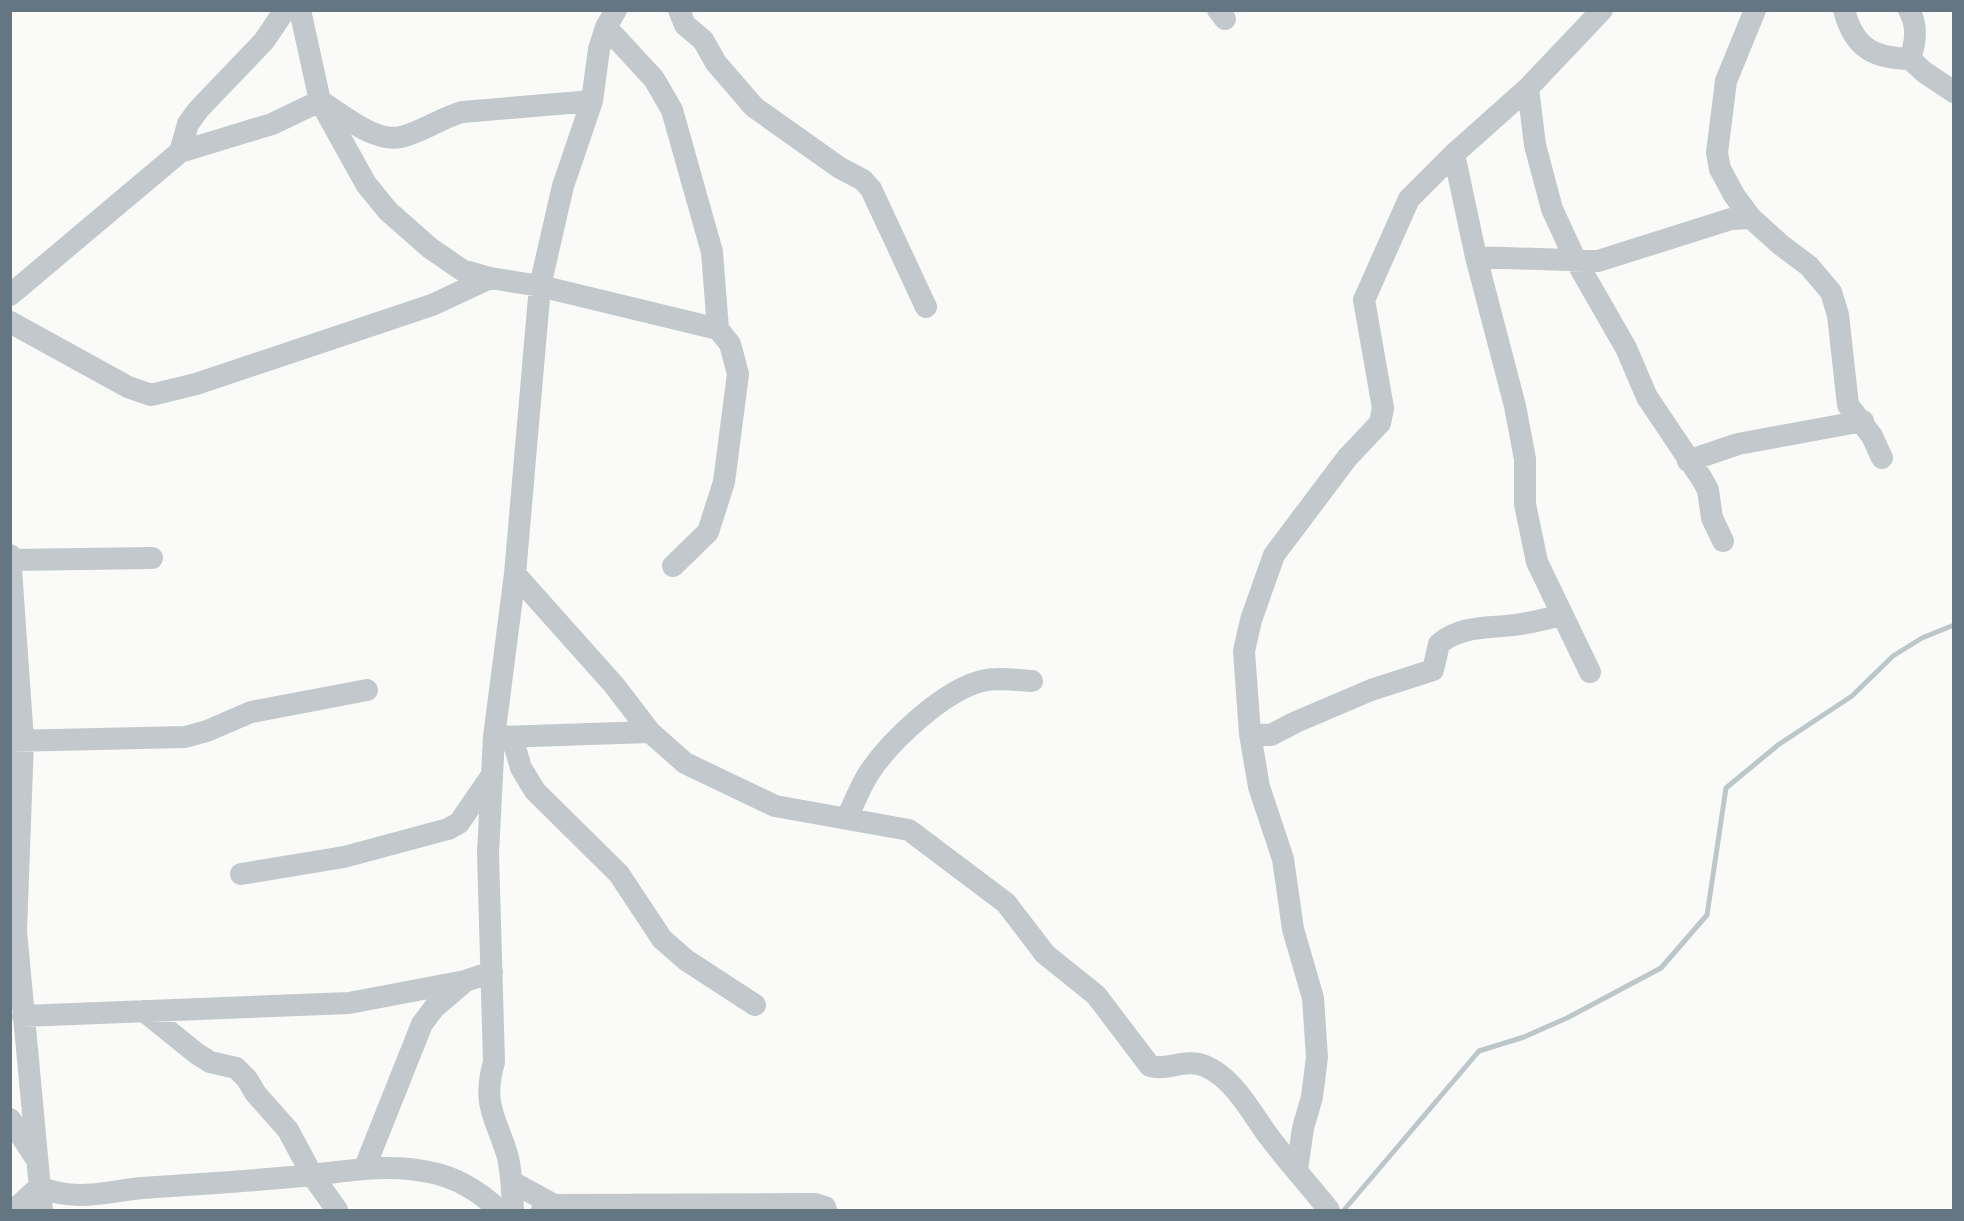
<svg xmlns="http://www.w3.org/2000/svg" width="1964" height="1221" font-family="'Space Grotesk',sans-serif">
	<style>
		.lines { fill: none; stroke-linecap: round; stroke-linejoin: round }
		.stream { stroke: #bbc7cb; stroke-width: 5 }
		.minor { stroke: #c3c8cc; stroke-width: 22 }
	</style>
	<rect width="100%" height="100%" fill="#fafaf8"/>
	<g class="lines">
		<path class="stream" d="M 1344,1210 L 1479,1051 L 1524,1037 L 1567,1018 L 1661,968 L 1707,915 L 1726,788 L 1778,745 L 1852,696 L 1893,656 L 1922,638 L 1954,625"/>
		<path class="minor" d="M 300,10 L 320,101 L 366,184 L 388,211 L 430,248 L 462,270 L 490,278 L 540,286 L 718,329 L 730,344 L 738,374 L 724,482 L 708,532 L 673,566
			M 679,10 L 685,25 L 703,40 L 716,63 L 754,107 L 840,168 L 863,180 L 871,189 L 926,307
			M 1218,10 L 1225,19
			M 1755,10 L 1726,81 L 1717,153 L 1720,169 L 1734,195 L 1751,218 L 1781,245 L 1809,266 L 1831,292 L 1838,315 L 1848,405 L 1872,436 L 1882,458
			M 1844,10 C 1854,48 1873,58 1910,59
			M 1909,10 C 1918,26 1916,42 1910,59 L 1924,72 L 1954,92
			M 606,27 L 654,79 L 672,110 L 712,252 L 718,329
			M 1528,88 L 1535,145 L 1552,209 L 1576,261 L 1626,348 L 1647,397 L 1702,479 L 1708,490 L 1712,518 L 1723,541
			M 180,152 L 188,124 L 198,110 L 264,41 L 285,10
			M 1454,154 L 1476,257 L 1515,406 L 1525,459 L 1525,504 L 1537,562 L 1590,672
			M 1476,257 L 1598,261 L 1731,219 L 1751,218
			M 10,295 L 180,152 L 272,124 L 320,101 C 342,114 374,143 401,137 C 422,132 441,118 462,112 L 592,101
			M 10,322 L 128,387 L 151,395 L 196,384 L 432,305 L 490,278
			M 1688,461 L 1738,444 L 1863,421
			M 10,555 L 23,740 L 16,931 L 42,1210
			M 11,560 L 152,558
			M 515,574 L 614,685 L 650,732 L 685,763 L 775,806 L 909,830 L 1006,903 L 1045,954 L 1096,995 L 1150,1066 C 1167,1071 1185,1058 1205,1066 C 1234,1078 1252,1114 1270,1138 C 1289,1163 1310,1186 1329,1210
			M 1250,734 L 1271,735 L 1296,722 L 1371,690 L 1433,670 L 1439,644 C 1462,624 1492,629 1521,624 C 1535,622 1549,618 1562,615
			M 498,737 L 650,732
			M 512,737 L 521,768 L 535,791 L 619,874 L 662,939 L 686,960 L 755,1005
			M 10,741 L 185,737 L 207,731 L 251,712 L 367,690
			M 847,818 C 854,803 860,787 869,773 C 890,741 944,690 982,681 C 997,677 1016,680 1032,681
			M 241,874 L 344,857 L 448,829 L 459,823 L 492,775
			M 144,1011 L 196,1053 L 210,1062 L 236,1068 L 247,1079 L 256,1094 L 288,1130 L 312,1175 L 337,1210
			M 23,1016 L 349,1003 L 465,981 L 492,972
			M 10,1119 L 35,1157
			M 365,1167 L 422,1024 L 434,1008 L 462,984
			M 1297,1170 L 1303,1128 L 1312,1097 L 1317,1057 L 1313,998 L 1293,929 L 1283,859 L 1259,787 L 1250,734 L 1244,651 L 1251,620 L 1274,555 L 1347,458 L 1380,423 L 1383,408 L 1364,300 L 1409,199 L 1454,154 L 1528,88 L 1602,10
			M 512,1182 L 554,1205
			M 14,1210 L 39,1187 C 78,1202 103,1192 142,1188 C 198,1184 255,1181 311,1175 C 351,1171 388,1163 429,1172 C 455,1177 480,1192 499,1210
			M 513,1210 C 512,1192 512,1172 507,1154 C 495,1116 482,1104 494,1062 L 488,853 L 494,737 L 515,574 L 540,286 L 563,186 L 592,101 L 599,49 L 606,27 L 616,10
			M 542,1210 L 554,1205 L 815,1204 L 825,1207 L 826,1210"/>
	</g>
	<rect width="1964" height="1221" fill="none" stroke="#657683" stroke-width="24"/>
</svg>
